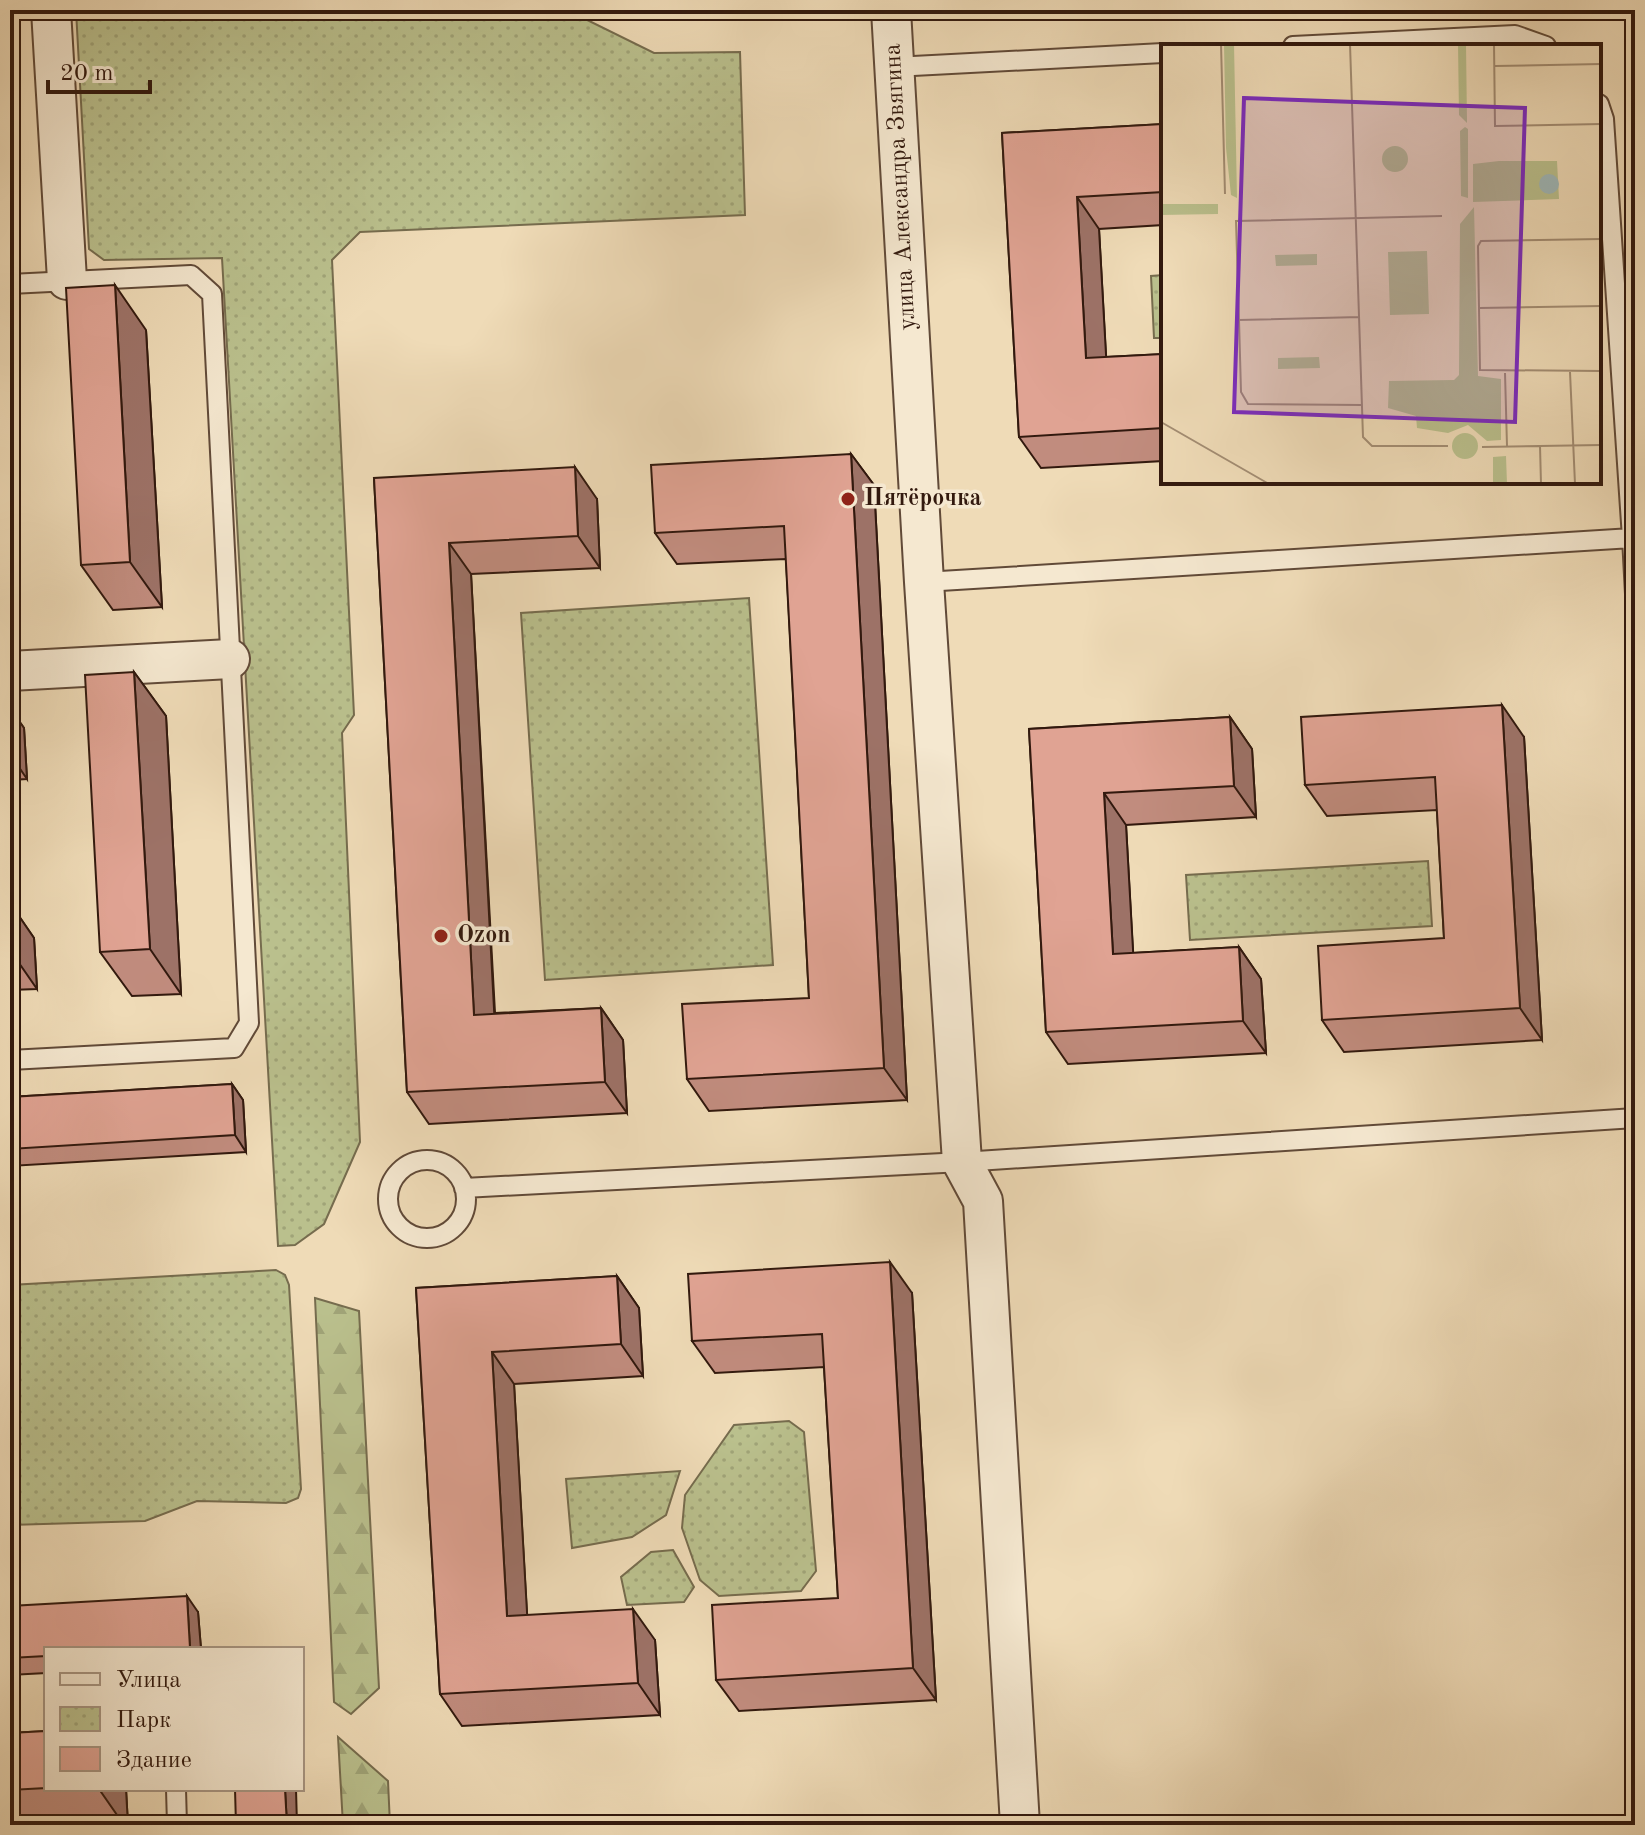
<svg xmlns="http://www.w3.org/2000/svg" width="1645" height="1835" font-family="'Old Standard TT',serif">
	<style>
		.forest { fill: url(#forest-firs); stroke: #766c4e; stroke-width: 2 }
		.park { fill: url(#park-dots); stroke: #766c4e; stroke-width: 2 }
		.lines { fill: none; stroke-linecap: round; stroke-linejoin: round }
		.lane-casing { stroke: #614a38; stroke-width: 22 }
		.street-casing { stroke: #614a38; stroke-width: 42 }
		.lane { stroke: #f5e8d0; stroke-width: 18 }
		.street { stroke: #f5e8d0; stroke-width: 38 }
		.wall { fill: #c18c7e; stroke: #32190e; stroke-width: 2 }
		.shaded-wall { fill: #9d7267; stroke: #32190e; stroke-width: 2 }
		.building { fill: #e0a393; stroke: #32190e; stroke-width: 2 }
		.poi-dot { fill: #8f2418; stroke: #f5e8d0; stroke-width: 3 }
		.labels { text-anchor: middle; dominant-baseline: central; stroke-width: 7; stroke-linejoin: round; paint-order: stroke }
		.street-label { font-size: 24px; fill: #32190e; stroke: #f5e8d0 }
		.poi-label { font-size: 24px; font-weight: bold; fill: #32190e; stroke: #f5e8d0; text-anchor: start }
		.inset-road { fill: none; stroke: #a38d73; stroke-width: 2 }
		.view { fill: #7b2cbf; fill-opacity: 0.15; stroke: #7b2cbf; stroke-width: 4 }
		.inset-edge { fill: none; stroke: #32190e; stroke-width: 4 }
	</style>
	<defs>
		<pattern id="forest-firs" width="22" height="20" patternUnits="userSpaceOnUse" patternTransform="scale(2)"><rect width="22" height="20" fill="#bac08d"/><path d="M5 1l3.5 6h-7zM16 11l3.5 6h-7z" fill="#a0a478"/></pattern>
		<pattern id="park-dots" width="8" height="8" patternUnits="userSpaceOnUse" patternTransform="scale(2)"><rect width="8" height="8" fill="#bac08d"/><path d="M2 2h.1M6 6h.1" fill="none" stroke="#a0a478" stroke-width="1.8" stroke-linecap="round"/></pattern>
	</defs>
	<rect width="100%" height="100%" fill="#efdbb7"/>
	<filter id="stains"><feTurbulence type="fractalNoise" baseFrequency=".0025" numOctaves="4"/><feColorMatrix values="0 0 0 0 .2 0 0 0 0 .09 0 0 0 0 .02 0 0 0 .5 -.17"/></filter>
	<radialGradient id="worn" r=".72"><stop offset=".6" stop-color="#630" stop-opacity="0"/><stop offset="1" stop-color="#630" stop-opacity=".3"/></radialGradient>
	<path class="forest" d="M 315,1298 L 359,1311 L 379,1688 L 351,1714 L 334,1702 Z
		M 338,1737 L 388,1781 L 390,1825 L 343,1825 Z"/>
	<path class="park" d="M 76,10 L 574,10 L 575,14 L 654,53 L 740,52 L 745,215 L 360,232 L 332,260 L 354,715 L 342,733 L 360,1142 L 324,1224 L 295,1245 L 278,1246 L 222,258 L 104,260 L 89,249 Z
		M 1163,275 L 1163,338 L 1154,338 L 1151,276 Z
		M 749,598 L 773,965 L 545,980 L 521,613 Z
		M 1428,861 L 1432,926 L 1190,940 L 1186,875 Z
		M 276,1270 L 285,1275 L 289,1285 L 301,1489 L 298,1498 L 286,1503 L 197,1501 L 145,1521 L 10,1525 L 10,1285 Z
		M 789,1421 L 804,1432 L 816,1571 L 801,1591 L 719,1596 L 700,1580 L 682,1528 L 685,1495 L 734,1425 Z
		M 680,1471 L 666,1515 L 632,1537 L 572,1548 L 566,1479 Z
		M 673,1550 L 694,1587 L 684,1602 L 627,1605 L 621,1577 L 651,1552 Z"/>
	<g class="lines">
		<g class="lane-casing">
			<path id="lane" d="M 1293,46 L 1515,35 L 1546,46
				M 894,67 L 1163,53
				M 1599,104 L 1604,119 L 1632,538
				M 10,284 L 191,275 L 212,294 L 249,1023 L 234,1048 L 10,1060
				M 924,582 L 1632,538 L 1635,594
				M388 1199a39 39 0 1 1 78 0a39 39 0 1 1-78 0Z
				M 464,1188 L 962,1162 L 1635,1118
				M 176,1789 L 177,1825"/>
		</g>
		<g class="street-casing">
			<path id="street" d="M 51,10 L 67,280
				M 891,10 L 924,582 L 962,1162 L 983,1201 L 1020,1825
				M 10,671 L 230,659"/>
		</g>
		<use href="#lane" class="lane"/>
		<use href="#street" class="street"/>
	</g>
	<path class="wall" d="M 1163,124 L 1163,225 L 1099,229 L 1106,357 L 1163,354 L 1163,461 L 1041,468 L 1019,437 L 1002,133 Z
		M 146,330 L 162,607 L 113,610 L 81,565 Z
		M 851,454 L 874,485 L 907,1100 L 709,1111 L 687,1079 L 809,998 L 786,559 L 677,564 L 655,533 Z
		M 374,478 L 597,499 L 600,568 L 471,574 L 495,1013 L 601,1008 L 623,1040 L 627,1113 L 429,1124 L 407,1092 Z
		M 134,672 L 166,716 L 181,994 L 132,996 L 100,952 Z
		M 10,708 L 24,728 L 27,779 L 10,780 Z
		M 1230,717 L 1252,749 L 1256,817 L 1126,825 L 1133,953 L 1239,947 L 1261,979 L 1266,1053 L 1068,1064 L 1046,1032 L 1029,729 Z
		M 1524,737 L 1542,1040 L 1344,1052 L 1322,1020 L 1444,938 L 1437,810 L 1327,816 L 1305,785 Z
		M 10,903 L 34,938 L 37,989 L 10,990 Z
		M 232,1084 L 243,1100 L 246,1152 L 10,1166 L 10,1097 Z
		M 617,1276 L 639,1308 L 643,1376 L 514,1384 L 527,1615 L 655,1640 L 660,1715 L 462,1726 L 440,1694 L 416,1288 Z
		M 912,1293 L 936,1700 L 739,1711 L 716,1680 L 838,1598 L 824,1367 L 715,1373 L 692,1341 Z
		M 10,1606 L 198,1612 L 201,1649 L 46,1649 L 46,1673 L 10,1675 Z
		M 46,1731 L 46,1789 L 126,1789 L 128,1825 L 10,1825 L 10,1733 Z"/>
	<path class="shaded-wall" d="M 1077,197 L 1099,229 L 1108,390 L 1086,358 Z
		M 115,285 L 146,330 L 162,607 L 130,562 Z
		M 851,454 L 874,485 L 907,1100 L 884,1068 Z
		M 575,467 L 597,499 L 600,568 L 578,536 Z
		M 449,543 L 471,574 L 496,1046 L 474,1015 Z
		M 10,549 L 11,550 L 14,601 L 10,596 Z
		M 134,672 L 166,716 L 181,994 L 150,949 Z
		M 1502,705 L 1524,737 L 1542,1040 L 1520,1008 Z
		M 10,708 L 24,728 L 27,779 L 10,754 Z
		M 1230,717 L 1252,749 L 1256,817 L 1234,786 Z
		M 1104,793 L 1126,825 L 1135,985 L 1113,954 Z
		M 10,903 L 34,938 L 37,989 L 10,950 Z
		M 1239,947 L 1261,979 L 1266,1053 L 1243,1021 Z
		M 601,1008 L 623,1040 L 627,1113 L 605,1082 Z
		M 232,1084 L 243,1100 L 246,1152 L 235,1135 Z
		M 890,1262 L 912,1293 L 936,1700 L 913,1668 Z
		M 617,1276 L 639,1308 L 643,1376 L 621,1344 Z
		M 492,1352 L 514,1384 L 529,1647 L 507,1616 Z
		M 187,1596 L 198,1612 L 201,1649 L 191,1649 L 190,1648 Z
		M 633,1609 L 655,1640 L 660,1715 L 638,1683 Z
		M 99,1789 L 126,1789 L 128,1825 L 124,1825 Z
		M 285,1789 L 296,1789 L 297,1825 L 287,1825 Z"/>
	<path class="building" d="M 1163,124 L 1163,192 L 1077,197 L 1086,358 L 1163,354 L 1163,428 L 1019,437 L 1002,133 Z
		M 115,285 L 130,562 L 81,565 L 66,288 Z
		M 851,454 L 884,1068 L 687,1079 L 682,1004 L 809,998 L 784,526 L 655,533 L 651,465 Z
		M 575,467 L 578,536 L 449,543 L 474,1015 L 601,1008 L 605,1082 L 407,1092 L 374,478 Z
		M 134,672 L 150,949 L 100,952 L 85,675 Z
		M 1502,705 L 1520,1008 L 1322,1020 L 1318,946 L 1444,938 L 1435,777 L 1305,785 L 1301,717 Z
		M 1230,717 L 1234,786 L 1104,793 L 1113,954 L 1239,947 L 1243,1021 L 1046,1032 L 1029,729 Z
		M 232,1084 L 235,1135 L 10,1149 L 10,1097 Z
		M 890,1262 L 913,1668 L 716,1680 L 712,1605 L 838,1598 L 822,1334 L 692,1341 L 688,1274 Z
		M 617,1276 L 621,1344 L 492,1352 L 507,1616 L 633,1609 L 638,1683 L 440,1694 L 416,1288 Z
		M 187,1596 L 190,1648 L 167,1649 L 46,1649 L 46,1656 L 10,1658 L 10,1606 Z
		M 46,1731 L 46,1788 L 10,1790 L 10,1733 Z
		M 235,1789 L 285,1789 L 287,1825 L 236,1825 Z"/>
	<g class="poi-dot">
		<circle cx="848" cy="499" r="8"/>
		<circle cx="441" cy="936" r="8"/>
	</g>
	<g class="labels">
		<g class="street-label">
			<text transform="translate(901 187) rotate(-93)">улица Александра Звягина</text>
		</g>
		<g class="poi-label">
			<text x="864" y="499">Пятёрочка</text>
			<text x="457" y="936">Ozon</text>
		</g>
	</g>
	<g transform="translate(1161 44)">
		<rect width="440" height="440" fill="#efdbb7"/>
		<path d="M291 402a13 13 0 1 1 26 0a13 13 0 1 1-26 0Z" fill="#bac08d"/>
		<path d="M 63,0 L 73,0 L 76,154 L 70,151 L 65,104 ZM 297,0 L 305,0 L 306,79 L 298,71 ZM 304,83 L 307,85 L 307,154 L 300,152 L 299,87 ZM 0,160 L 57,160 L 57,170 L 0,171 ZM 345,412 L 346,440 L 332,440 L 332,413 Z" fill="#bac08d"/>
		<path d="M221 115a13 13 0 1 1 26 0a13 13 0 1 1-26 0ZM 338,117 L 396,117 L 398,155 L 312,158 L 312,120 ZM 313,163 L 317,332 L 340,335 L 340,396 L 326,397 L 307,381 L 287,389 L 256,384 L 255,372 L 227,364 L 228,337 L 293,336 L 298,331 L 299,180 ZM 266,207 L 268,270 L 229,271 L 227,208 ZM 156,210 L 156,221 L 115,222 L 114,211 ZM 158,313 L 159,324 L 117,325 L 117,314 Z" fill="#bac08d"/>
		<path d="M378 140a10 10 0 1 1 20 0a10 10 0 1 1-20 0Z" fill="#9fb8b9"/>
		<path class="inset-road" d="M 60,0 L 64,150M 189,0 L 202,393 L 211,402 L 287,402M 333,0 L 334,82 L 440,80M 334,22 L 440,20M 440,195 L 320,197 L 317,202 L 319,326 L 440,327M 318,264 L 440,262M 199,273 L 78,276 L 75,177 L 281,172M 78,276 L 80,348 L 87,360 L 201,361M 409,328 L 414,440M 344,329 L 346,402M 0,378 L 108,440M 379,402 L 380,440M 321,403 L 440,401"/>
		<path class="view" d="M 83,54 L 364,64 L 354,378 L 73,368 Z"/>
		<rect width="440" height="440" class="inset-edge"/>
	</g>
	<rect width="1645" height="1835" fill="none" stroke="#efdbb7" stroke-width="40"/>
	<rect x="12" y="12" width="1621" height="1811" fill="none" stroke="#32190e" stroke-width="4"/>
	<rect x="20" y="20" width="1605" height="1795" fill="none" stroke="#32190e" stroke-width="2"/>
	<rect x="44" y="1647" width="260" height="144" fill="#f5e8d0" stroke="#a79582" stroke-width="2"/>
	<rect x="60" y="1673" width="40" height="12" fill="#f5e8d0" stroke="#a79582" stroke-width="2"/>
	<text x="116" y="1687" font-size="24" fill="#32190e">Улица</text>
	<rect x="60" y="1707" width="40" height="24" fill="url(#park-dots)" stroke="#a79582" stroke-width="2"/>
	<text x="116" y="1727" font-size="24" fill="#32190e">Парк</text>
	<rect x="60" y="1747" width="40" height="24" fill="#e0a393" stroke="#a79582" stroke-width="2"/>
	<text x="116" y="1767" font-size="24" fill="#32190e">Здание</text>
	<path d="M48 80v12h102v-12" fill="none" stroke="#32190e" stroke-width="4"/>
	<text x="60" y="80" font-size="24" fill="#32190e" stroke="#f5e8d0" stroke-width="6" paint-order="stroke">20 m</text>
	<rect width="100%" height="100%" filter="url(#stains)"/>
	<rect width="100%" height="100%" fill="url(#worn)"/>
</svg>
